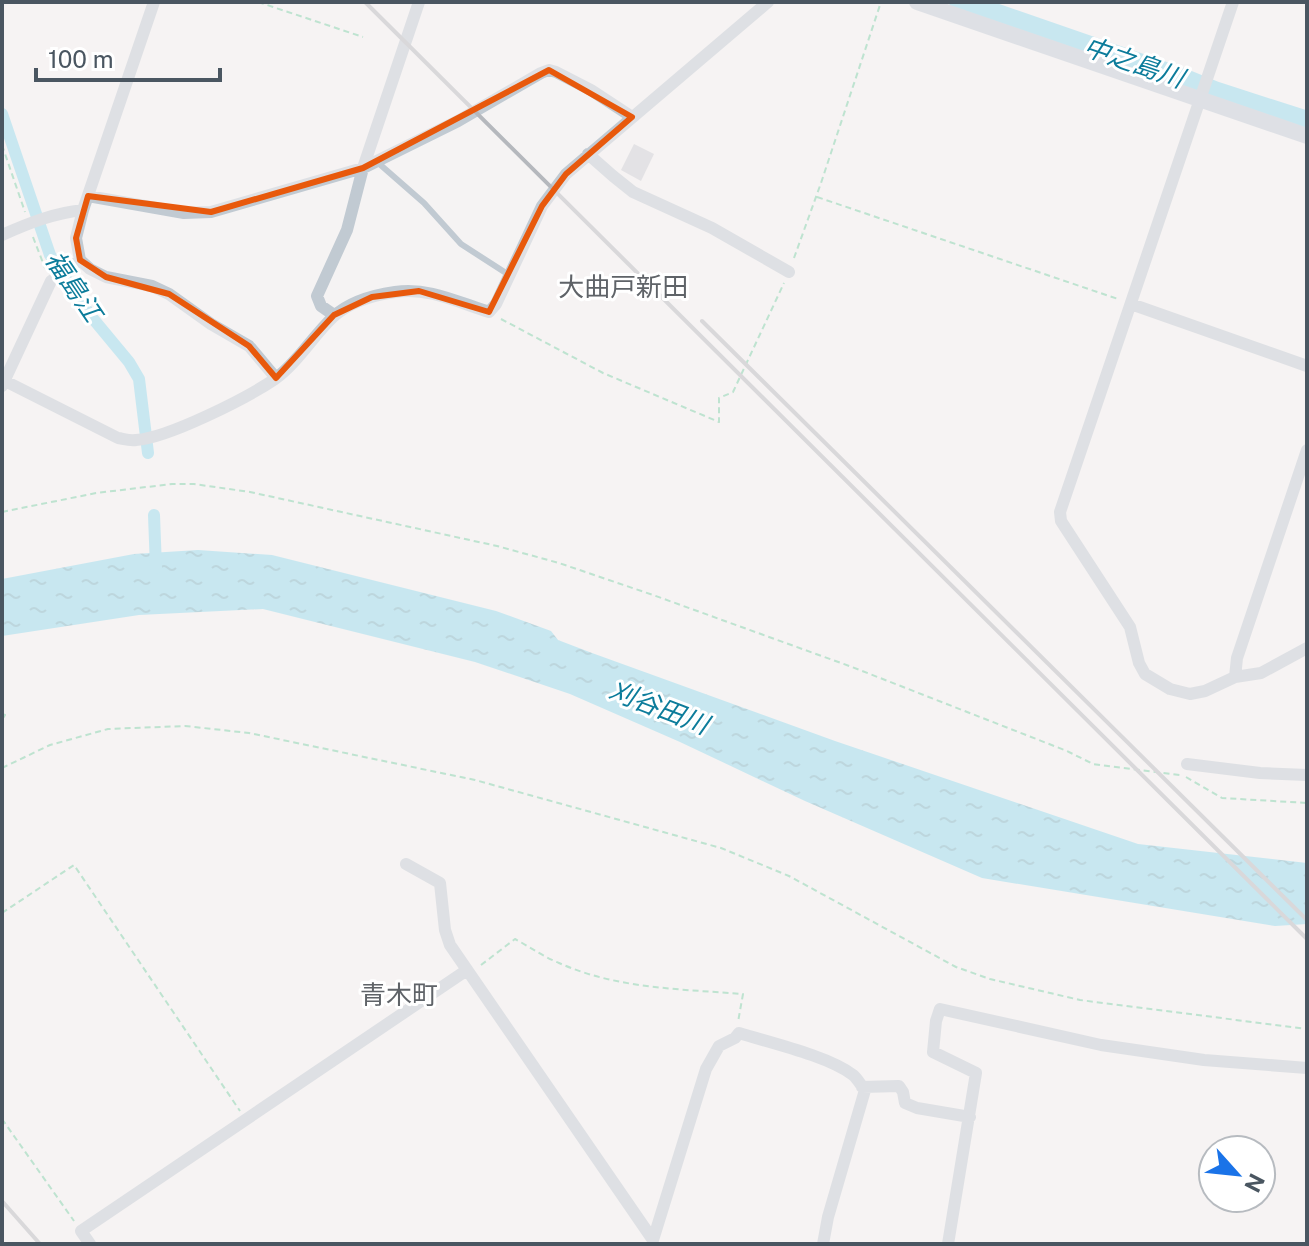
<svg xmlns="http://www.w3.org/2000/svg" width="1309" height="1246" font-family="'Public Sans','Noto Sans JP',sans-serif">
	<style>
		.water { fill: url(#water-ripples) }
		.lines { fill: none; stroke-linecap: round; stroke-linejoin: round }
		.canal { stroke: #90daee; stroke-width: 12 }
		.river { stroke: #90daee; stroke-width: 22 }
		.building { fill: #cdcfd5 }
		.path { stroke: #7ad0a6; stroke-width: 2; stroke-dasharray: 6 4; stroke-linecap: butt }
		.lane { stroke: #c1cad2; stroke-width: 6 }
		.street { stroke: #c1cad2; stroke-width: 12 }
		.secondary { stroke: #c1cbd6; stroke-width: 16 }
		.rail { stroke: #b5b8bd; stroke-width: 4 }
		.marked { fill: none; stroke: #e8590c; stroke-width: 6; stroke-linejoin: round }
		.labels { text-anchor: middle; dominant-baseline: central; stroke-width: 6; stroke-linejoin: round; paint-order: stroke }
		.water-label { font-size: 26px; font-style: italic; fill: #0c7c9b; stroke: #fff }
		.neighbourhood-label { font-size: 26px; fill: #5f6368; stroke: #fff }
	</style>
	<defs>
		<pattern id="water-ripples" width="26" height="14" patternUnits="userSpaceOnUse" patternTransform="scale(2)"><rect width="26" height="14" fill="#90daee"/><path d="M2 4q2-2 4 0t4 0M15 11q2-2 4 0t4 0" fill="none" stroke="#78b4c4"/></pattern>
	</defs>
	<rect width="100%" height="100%" fill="#f5f3f3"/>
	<path class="water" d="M 198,550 L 272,555 L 496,611 L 551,631 L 558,640 L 592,653 L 835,741 L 1138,844 L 1307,863 L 1307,924 L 1275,926 L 982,878 L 805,801 L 680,742 L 570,694 L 475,662 L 263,609 L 139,615 L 2,636 L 2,579 L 134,554 Z"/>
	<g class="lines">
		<path class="canal" d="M 2,114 L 50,255 L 90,315 L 129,362 L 139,379 L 148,453
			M 154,515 L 156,568"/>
		<path class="river" d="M 960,2 L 1182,79 L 1214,92 L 1307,122"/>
	</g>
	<path class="building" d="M 634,144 L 654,154 L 641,181 L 621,170 Z"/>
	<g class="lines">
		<path class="path" d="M 258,2 L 363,37
			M 2,145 L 25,212
			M 817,197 L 1118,299
			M 33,237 L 45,268
			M 794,258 L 821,183 L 881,2
			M 501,319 L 603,373 L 719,422 L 719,398 L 733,392 L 784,283
			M 2,512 L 96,493 L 172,484 L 194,484 L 250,492 L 497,546 L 559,563 L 653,595 L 852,667 L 1067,751 L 1093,764 L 1180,775
			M 2,714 L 5,715 L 2,720
			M 2,768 L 50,745 L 108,729 L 185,726 L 249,733 L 475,780 L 721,848 L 789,876 L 956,967 L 990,979 L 1080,1000 L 1307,1029
			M 1186,777 L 1222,798 L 1307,803
			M 2,913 L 74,865 L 240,1111
			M 481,965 L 515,939 C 530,947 544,957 559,963 C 617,989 681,989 743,994 L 738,1022
			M 2,1119 L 74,1221"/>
		<path class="lane" d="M 376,161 L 424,203 L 461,244 L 509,275"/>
		<path class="street" d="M 154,2 L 83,210 L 76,238 L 80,260 L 90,269 L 106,277 L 152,286 L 169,294 L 211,324 L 249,346 L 276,378
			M 1233,2 L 1060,512 L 1061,521 L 1130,627 L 1139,663 L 1145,674 L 1170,689 L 1190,694 L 1205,691 L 1235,677 L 1261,673 L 1307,648
			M 588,154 L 613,176 L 633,192 L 712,228 L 789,272
			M 88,196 L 184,213 L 211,212 L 363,168 L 458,121 L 541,73 L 549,70 L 556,72 L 591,90 L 632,117
			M 2,235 C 29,223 54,213 83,210
			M 1131,304 L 1307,366
			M 334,315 L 321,306 L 317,296 L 347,230 L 363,168 L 419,2
			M 5,381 L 118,438 C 124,439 130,441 136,440 C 168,438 247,398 275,379 C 298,362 313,336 333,317 C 349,302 374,295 395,292 C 429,287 457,302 489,312 L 496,304 L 542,206 L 566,174 L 768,2
			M 2,386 L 51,281 L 80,260
			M 1235,677 L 1237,658 L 1307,450
			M 1187,764 L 1260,773 L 1307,775
			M 406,864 L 440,883 L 445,930 L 450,945 L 653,1240
			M 862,1087 L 899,1086 L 903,1092 L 905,1103 L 917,1108 L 970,1117
			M 653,1240 L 706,1069 L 719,1046 L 735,1038 L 739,1033 C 771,1043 828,1056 853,1075 C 858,1079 861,1086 865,1090 L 828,1217 L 823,1244
			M 90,1244 L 81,1231 L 467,970
			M 948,1244 L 976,1073 L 933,1052 L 936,1021 L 940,1009 L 1101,1045 L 1204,1060 L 1307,1068"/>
		<path class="secondary" d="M 917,2 L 1307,136"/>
		<path class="rail" d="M 365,2 L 1307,939
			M 702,321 L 1307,920
			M 2,1201 L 40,1244"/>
	</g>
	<path d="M0 0H1309V1246H0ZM 549,70 L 632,117 L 566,174 L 542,206 L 489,312 L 419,291 L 372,297 L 334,315 L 276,378 L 249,346 L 169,294 L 106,277 L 80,260 L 76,238 L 88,196 L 211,212 L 363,168 Z" fill="#f5f3f3" fill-opacity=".55" fill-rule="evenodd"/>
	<path class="marked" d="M 549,70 L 632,117 L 566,174 L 542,206 L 489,312 L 419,291 L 372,297 L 334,315 L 276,378 L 249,346 L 169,294 L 106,277 L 80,260 L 76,238 L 88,196 L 211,212 L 363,168 Z"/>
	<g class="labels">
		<g class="water-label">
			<text transform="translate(1134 62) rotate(19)">中之島川</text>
			<text transform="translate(74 286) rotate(56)">福島江</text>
			<text transform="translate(659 707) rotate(21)">刈谷田川</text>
		</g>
		<g class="neighbourhood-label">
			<text x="623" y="286">大曲戸新田</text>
			<text x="399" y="994">青木町</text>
		</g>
	</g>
	<rect width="1309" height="1246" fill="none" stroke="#4a5661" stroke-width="8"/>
	<g transform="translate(1237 1174) rotate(117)"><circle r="38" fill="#ffffff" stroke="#b7bbc0" stroke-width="2"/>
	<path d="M0-6L14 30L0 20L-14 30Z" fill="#1a73e8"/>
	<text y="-12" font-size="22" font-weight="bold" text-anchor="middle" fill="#4a5661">N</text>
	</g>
	<path d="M36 68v12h184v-12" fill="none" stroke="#4a5661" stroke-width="4"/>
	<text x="48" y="68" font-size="24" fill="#4a5661" stroke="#ffffff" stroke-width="6" paint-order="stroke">100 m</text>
</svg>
